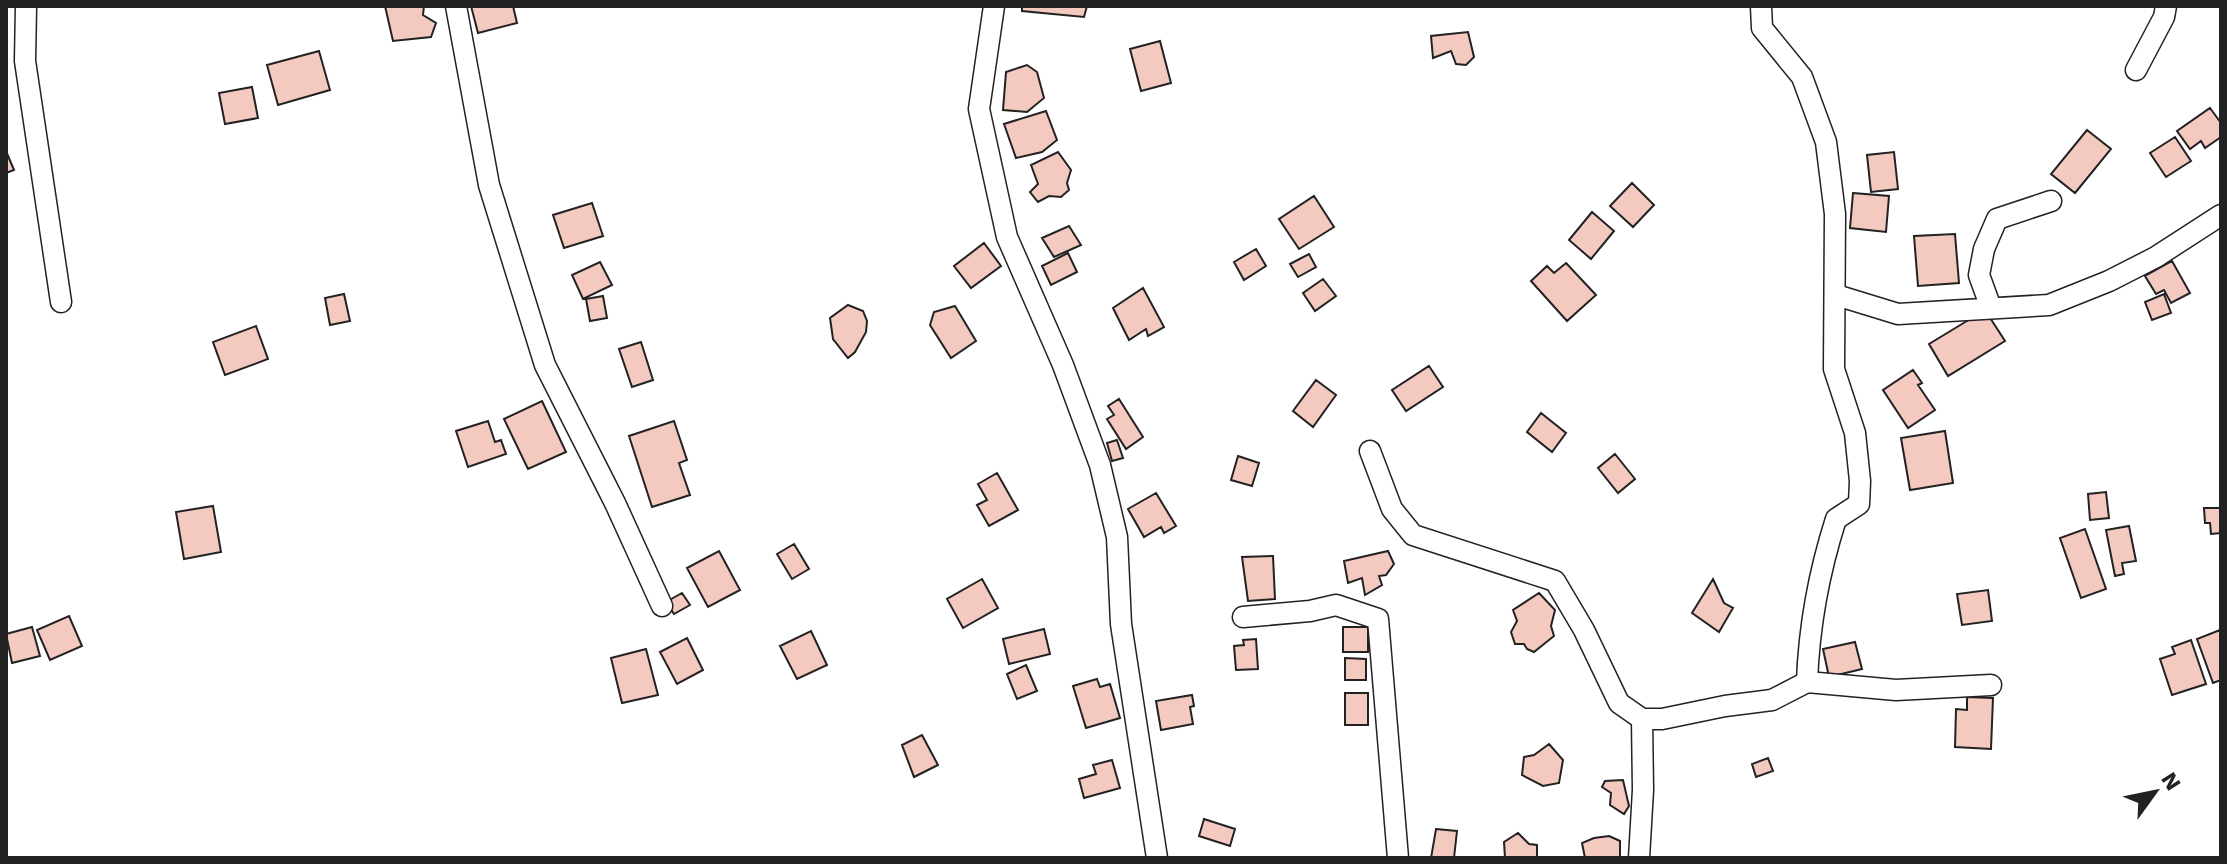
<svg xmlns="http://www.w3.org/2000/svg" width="2227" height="864" font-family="'Work Sans',sans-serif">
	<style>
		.building { fill: #f3c9c0; stroke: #222; stroke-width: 2 }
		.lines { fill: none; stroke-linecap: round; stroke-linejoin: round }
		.minor-casing { stroke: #222; stroke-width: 23 }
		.minor { stroke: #fff; stroke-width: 20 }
	</style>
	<rect width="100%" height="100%" fill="#fff"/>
	<path class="building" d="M 385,6 L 424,6 L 423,15 L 436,23 L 431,37 L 393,41 Z
		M 471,6 L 513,6 L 517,23 L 478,33 Z
		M 1022,6 L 1087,6 L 1084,17 L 1022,11 Z
		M 1468,32 L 1474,57 L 1466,65 L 1456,64 L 1451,51 L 1433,58 L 1431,36 Z
		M 1160,41 L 1171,83 L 1141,91 L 1130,49 Z
		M 319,51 L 330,90 L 278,105 L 267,65 Z
		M 1027,65 L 1037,72 L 1044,98 L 1027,112 L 1003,110 L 1006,72 Z
		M 252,87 L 258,118 L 225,124 L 219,93 Z
		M 2210,108 L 2221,123 L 2221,137 L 2205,148 L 2201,141 L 2190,149 L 2177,131 Z
		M 1046,111 L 1057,140 L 1042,152 L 1016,158 L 1004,124 Z
		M 2087,130 L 2111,149 L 2075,193 L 2051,174 Z
		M 2175,137 L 2191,161 L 2166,177 L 2150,153 Z
		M 6,151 L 14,170 L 6,173 Z
		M 1058,152 L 1071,170 L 1067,183 L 1069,190 L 1061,197 L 1049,196 L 1038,202 L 1030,192 L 1038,184 L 1031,165 Z
		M 1894,152 L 1898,189 L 1871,192 L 1867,155 Z
		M 1632,183 L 1654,205 L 1633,227 L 1610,206 Z
		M 1853,193 L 1889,196 L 1886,232 L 1850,228 Z
		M 1314,196 L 1334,227 L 1299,249 L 1279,219 Z
		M 592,203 L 603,236 L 564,248 L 553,215 Z
		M 1592,212 L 1614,231 L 1591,259 L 1569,240 Z
		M 1069,226 L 1081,245 L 1054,257 L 1042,238 Z
		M 1955,234 L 1959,283 L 1918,286 L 1914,236 Z
		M 984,243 L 1001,266 L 971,288 L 954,266 Z
		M 1256,249 L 1266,266 L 1244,280 L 1234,262 Z
		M 1068,253 L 1077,272 L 1051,285 L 1042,266 Z
		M 1309,254 L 1316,267 L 1298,277 L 1290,264 Z
		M 2172,261 L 2190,293 L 2171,303 L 2164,290 L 2156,294 L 2145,276 Z
		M 600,262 L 612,285 L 583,299 L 572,275 Z
		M 1566,263 L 1596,295 L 1567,321 L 1531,281 L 1547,266 L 1554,273 Z
		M 1323,279 L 1336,296 L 1315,311 L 1303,293 Z
		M 1143,288 L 1164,327 L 1148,336 L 1146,329 L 1129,340 L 1113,308 Z
		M 344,294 L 350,321 L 330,325 L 325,298 Z
		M 2164,294 L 2171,313 L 2152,320 L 2145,302 Z
		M 603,296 L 607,318 L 590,321 L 586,299 Z
		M 848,305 L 863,311 L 867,321 L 866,332 L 855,352 L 848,358 L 833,339 L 830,318 Z
		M 955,306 L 976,341 L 951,358 L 930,325 L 934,312 Z
		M 1985,310 L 2005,341 L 1948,376 L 1929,344 Z
		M 256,326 L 268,359 L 225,375 L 213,342 Z
		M 641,342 L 653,380 L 632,387 L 619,349 Z
		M 1429,366 L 1443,387 L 1406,411 L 1392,390 Z
		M 1913,370 L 1922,383 L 1918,385 L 1935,410 L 1908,428 L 1883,390 Z
		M 1316,380 L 1336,395 L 1313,427 L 1293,411 Z
		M 1119,399 L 1143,437 L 1126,449 L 1107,419 L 1114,415 L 1108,406 Z
		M 542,401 L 566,452 L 528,469 L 504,419 Z
		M 1541,413 L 1566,433 L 1552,452 L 1527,432 Z
		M 488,421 L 495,442 L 501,440 L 506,454 L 468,467 L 456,431 Z
		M 674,421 L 687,460 L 679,463 L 690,495 L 652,507 L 629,436 Z
		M 1945,431 L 1953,483 L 1910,490 L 1901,438 Z
		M 1117,440 L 1123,458 L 1112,461 L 1107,443 Z
		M 1615,454 L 1635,479 L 1618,493 L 1598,468 Z
		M 1238,456 L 1259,463 L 1252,486 L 1231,480 Z
		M 997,473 L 1018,510 L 989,526 L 977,505 L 987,500 L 978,484 Z
		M 2106,492 L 2109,518 L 2090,520 L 2088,494 Z
		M 1156,493 L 1176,526 L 1164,533 L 1161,527 L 1144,537 L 1128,509 Z
		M 213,506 L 221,552 L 184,559 L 176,512 Z
		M 2204,508 L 2221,508 L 2221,533 L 2211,534 L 2210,523 L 2205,523 Z
		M 2129,526 L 2136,561 L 2122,563 L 2124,574 L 2115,576 L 2106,530 Z
		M 2085,529 L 2106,589 L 2081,598 L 2060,538 Z
		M 794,544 L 809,569 L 792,579 L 777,554 Z
		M 719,551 L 740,590 L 708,607 L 687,568 Z
		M 1388,551 L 1394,564 L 1386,575 L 1379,576 L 1382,585 L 1365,595 L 1362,578 L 1348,583 L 1344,561 Z
		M 1273,556 L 1275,599 L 1248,601 L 1242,557 Z
		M 982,579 L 998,608 L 963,628 L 947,599 Z
		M 1713,579 L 1724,603 L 1733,608 L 1719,632 L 1692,613 Z
		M 1988,590 L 1992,621 L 1962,625 L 1957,594 Z
		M 682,593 L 690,605 L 674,614 L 666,602 Z
		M 1539,593 L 1555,610 L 1551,626 L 1554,636 L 1534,652 L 1527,649 L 1524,644 L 1515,644 L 1511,632 L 1517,621 L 1513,610 Z
		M 69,616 L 82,646 L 50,660 L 37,630 Z
		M 32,627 L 40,656 L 12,663 L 6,634 Z
		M 1343,627 L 1368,627 L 1368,652 L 1343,652 Z
		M 1044,629 L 1050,654 L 1009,664 L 1003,639 Z
		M 2220,630 L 2221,680 L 2213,683 L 2197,639 Z
		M 811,631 L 827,665 L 797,679 L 780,646 Z
		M 687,638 L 703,670 L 677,684 L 660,652 Z
		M 1256,639 L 1258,669 L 1236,670 L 1234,646 L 1244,645 L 1243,640 Z
		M 2191,640 L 2206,684 L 2172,695 L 2160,659 L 2175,654 L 2172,647 Z
		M 1855,642 L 1862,669 L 1829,677 L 1823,649 Z
		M 646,649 L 658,695 L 622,703 L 611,658 Z
		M 1345,658 L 1366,659 L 1366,680 L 1345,680 Z
		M 1026,665 L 1037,691 L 1017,699 L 1007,674 Z
		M 1097,679 L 1100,687 L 1110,684 L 1120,718 L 1086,728 L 1073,686 Z
		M 1345,693 L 1368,693 L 1368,725 L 1345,725 Z
		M 1192,695 L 1194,706 L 1190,707 L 1193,724 L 1161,730 L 1156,701 Z
		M 1967,697 L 1993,698 L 1991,749 L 1955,747 L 1956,709 L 1967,710 Z
		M 922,735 L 938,765 L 914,777 L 902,745 Z
		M 1549,744 L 1563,760 L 1559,783 L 1543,786 L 1522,775 L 1524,757 L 1534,755 Z
		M 1768,758 L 1773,771 L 1756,777 L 1752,764 Z
		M 1112,760 L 1120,788 L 1084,798 L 1079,779 L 1096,774 L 1093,765 Z
		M 1623,780 L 1629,806 L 1624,814 L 1610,805 L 1611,793 L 1602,787 L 1605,781 Z
		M 1204,819 L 1235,829 L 1230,846 L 1199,836 Z
		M 1436,829 L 1457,831 L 1454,858 L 1431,858 Z
		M 1518,833 L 1529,844 L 1537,845 L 1537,858 L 1505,858 L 1504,842 Z
		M 1609,836 L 1620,841 L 1620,858 L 1585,858 L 1582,843 L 1594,838 Z"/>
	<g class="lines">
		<g class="minor-casing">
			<path id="minor" d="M 26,6 L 25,61 L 61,302
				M 456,6 L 489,185 L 545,365 L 615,503 L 662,606
				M 994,6 L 979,109 L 1007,237 L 1063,365 L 1100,465 L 1117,537 L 1121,624 L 1157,858
				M 2136,70 L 2164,17 L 2166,6
				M 1836,295 L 1898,314 L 2049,305 L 2109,281 L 2156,257 L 2221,215
				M 1991,308 L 1979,275 L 1984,249 L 1997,219 L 2051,201
				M 1370,451 L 1392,509 L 1413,535 L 1555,581 L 1584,630 L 1619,703 L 1642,719
				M 1243,617 L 1310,611 L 1336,605 L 1378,619 L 1398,858
				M 1807,682 L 1896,690 L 1991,685
				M 1639,858 L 1643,790 L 1642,719 L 1662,719 L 1725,706 L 1772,700 L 1807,682 C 1809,626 1819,572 1836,519 L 1859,504 L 1860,481 L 1855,433 L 1834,369 L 1835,214 L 1826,142 L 1802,77 L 1762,28 L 1761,6"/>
		</g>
		<use href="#minor" class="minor"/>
	</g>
	<rect width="2227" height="864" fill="none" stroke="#222222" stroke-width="16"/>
	<g transform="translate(2155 792) rotate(57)" stroke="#ffffff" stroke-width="6" paint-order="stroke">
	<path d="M0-6L14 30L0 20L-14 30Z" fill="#222222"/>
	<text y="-12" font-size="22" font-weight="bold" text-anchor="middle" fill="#222222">N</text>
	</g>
</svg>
